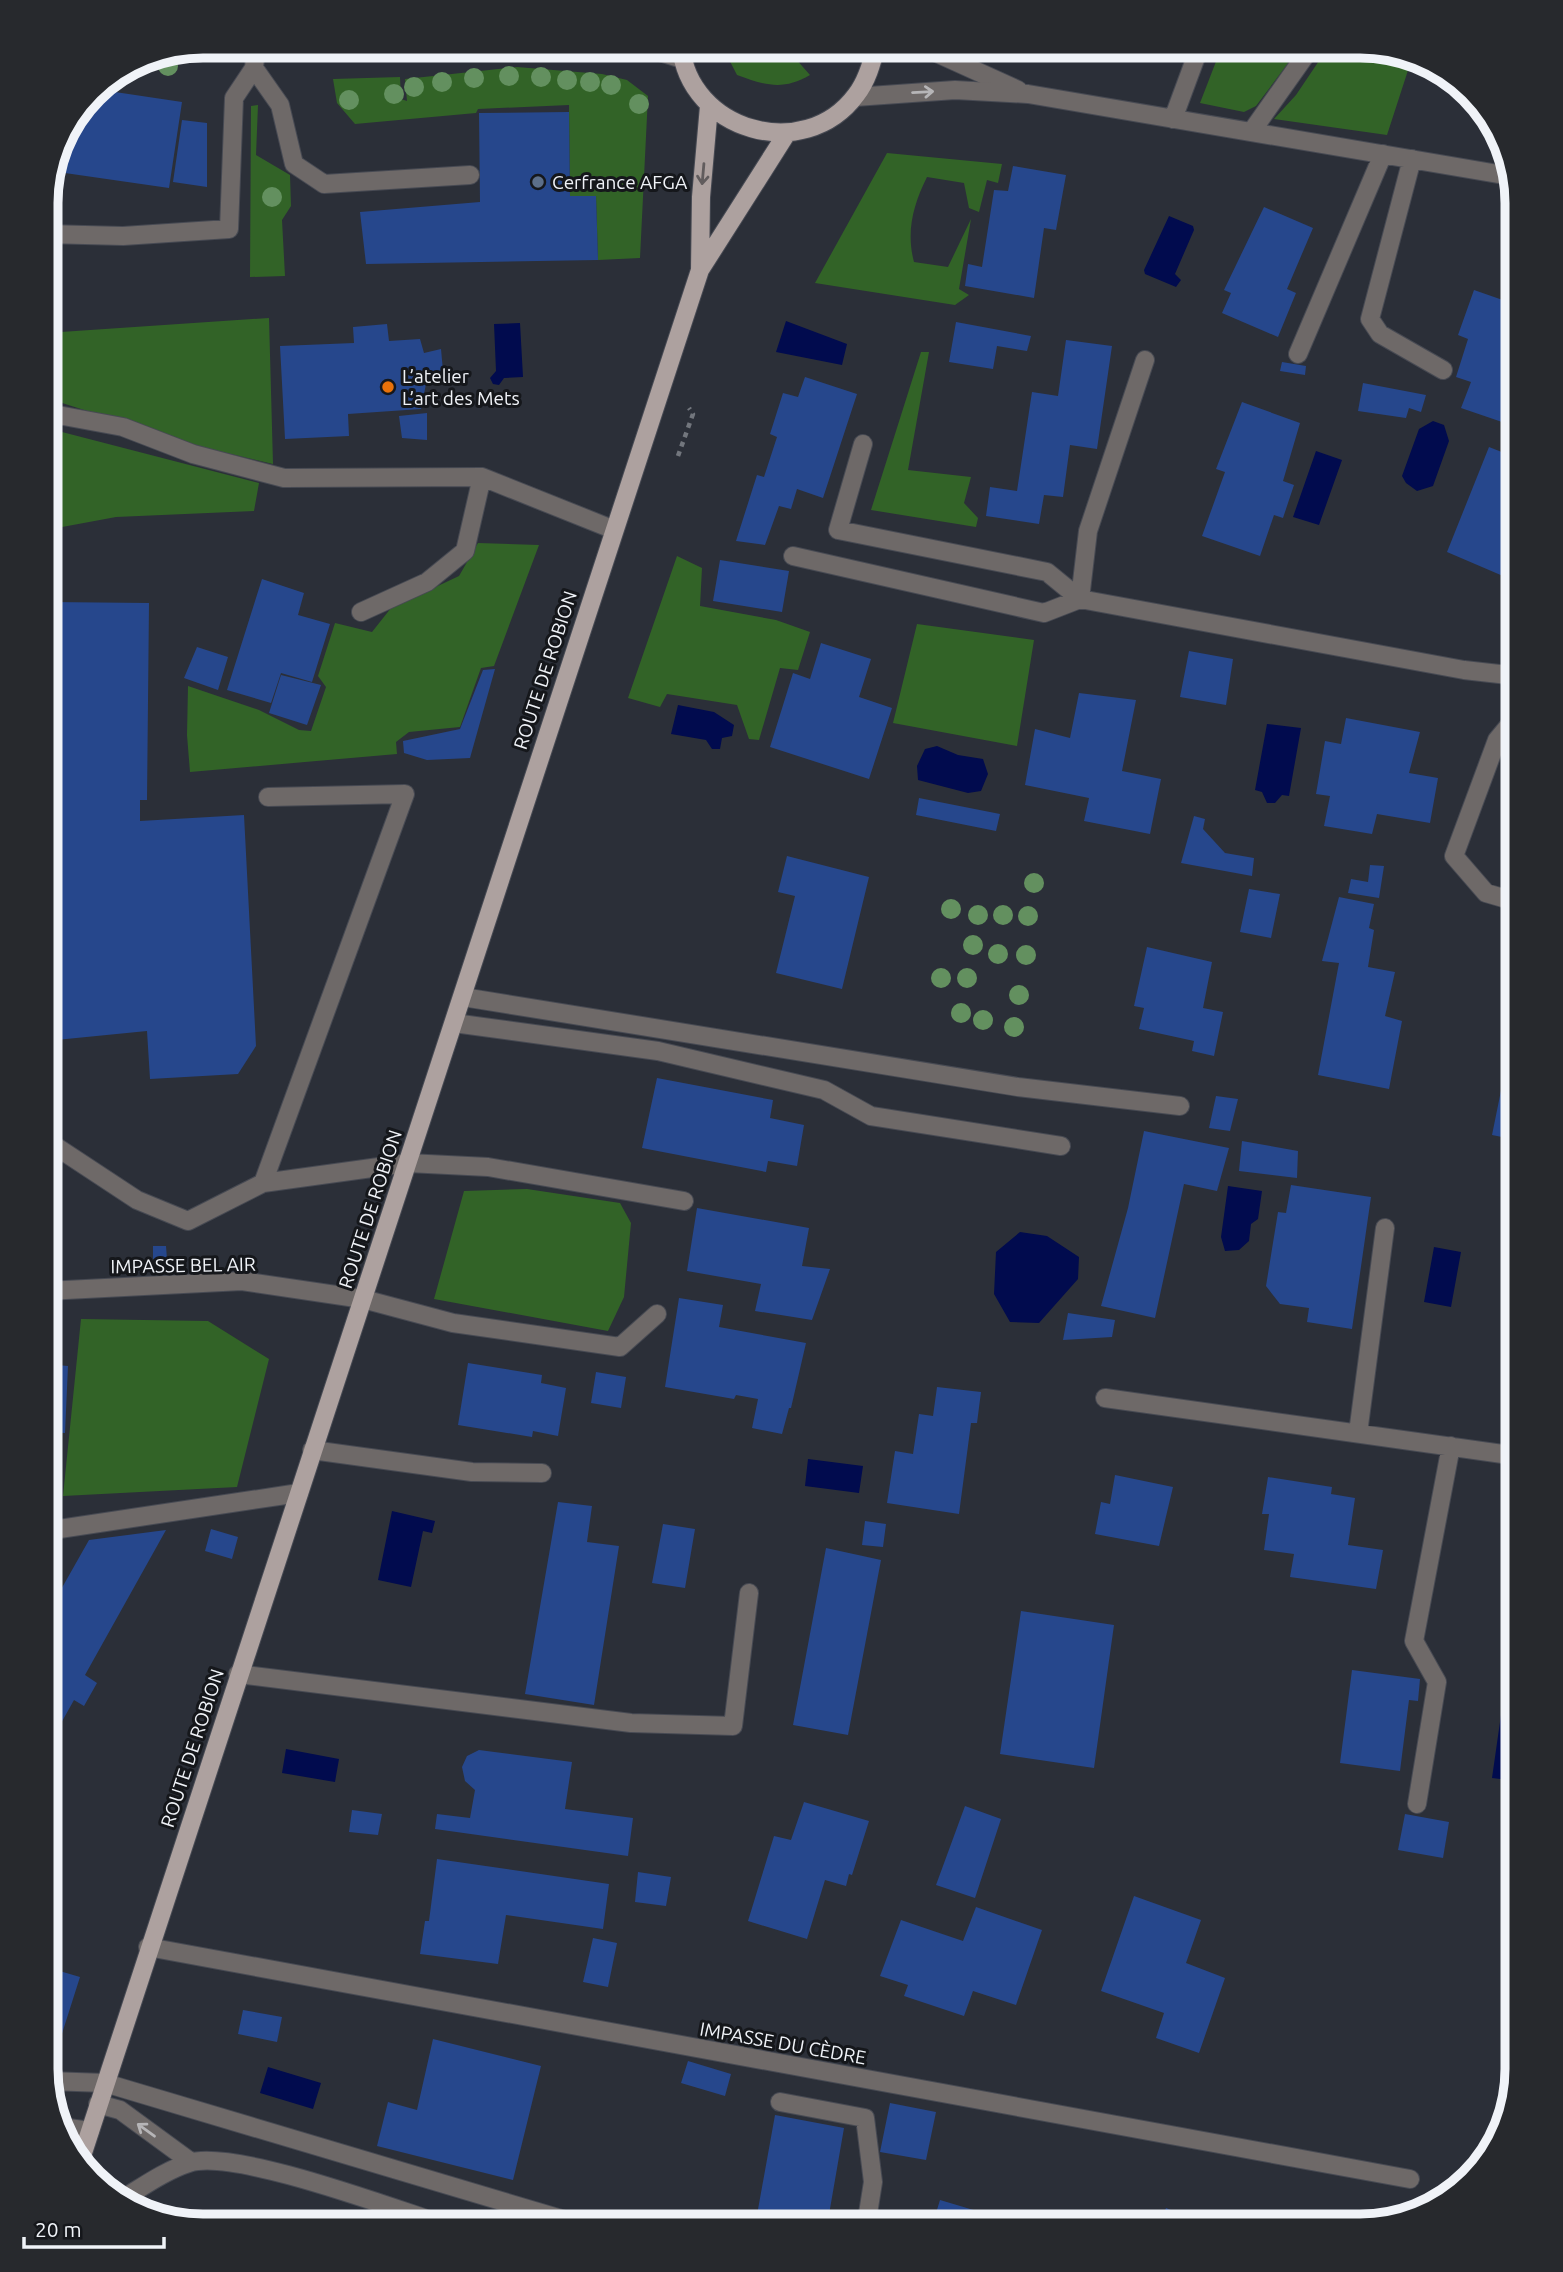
<svg xmlns="http://www.w3.org/2000/svg" width="1563" height="2272" font-family="Ubuntu,sans-serif">
	<style>
		.green { fill: #326327 }
		.water { fill: #010b4e }
		.building { fill: #26478c }
		.lines { fill: none; stroke-linecap: round; stroke-linejoin: round }
		.minor-casing { stroke: #474a53; stroke-width: 20 }
		.major-casing { stroke: #474a53; stroke-width: 20 }
		.path { stroke: #72767d; stroke-width: 4.5; stroke-dasharray: 5 5; stroke-linecap: butt }
		.minor { stroke: #6e6968; stroke-width: 18 }
		.major { stroke: #ada19f; stroke-width: 18 }
		.tree { fill: #63905f }
		.oneway { stroke: #b6b5b7 }
		.oneway2 { stroke: #615c5d }
		.service-dot { fill: #5c6f8a; stroke: #15171b; stroke-width: 2.5 }
		.food-dot { fill: #e8710a; stroke: #15171b; stroke-width: 2.5 }
		.labels { text-anchor: middle; dominant-baseline: central; stroke-width: 6; stroke-linejoin: round; paint-order: stroke }
		.poi-label { font-size: 19px; fill: #f0f3f8; stroke: #15171b; text-anchor: start }
		.street-label { font-size: 19px; fill: #f0f3f8; stroke: #15171b }
		.rim { fill: none; stroke: #f0f3f8; stroke-width: 9 }
	</style>
	<rect width="100%" height="100%" fill="#2b2f38"/>
	<path class="green" d="M 722,46 L 800,46 L 795,58 L 810,75 C 783,91 764,85 737,75 Z
		M 1222,46 L 1301,46 L 1256,106 L 1244,112 L 1200,103 Z
		M 1329,46 L 1370,46 L 1412,58 L 1387,135 L 1274,119 L 1296,95 Z
		M 517,67 L 602,74 L 627,80 L 648,96 L 640,258 L 598,260 L 596,196 L 570,196 L 569,105 L 478,109 L 476,113 L 355,124 L 337,103 L 333,79 L 400,77 L 401,99 L 407,101 L 405,79 Z
		M 258,105 L 256,155 L 290,175 L 291,206 L 282,220 L 285,276 L 250,277 L 251,106 Z
		M 887,153 L 1002,164 L 998,183 L 987,180 L 979,212 L 969,208 L 964,183 L 927,177 C 913,205 906,232 914,262 L 948,267 L 971,219 L 959,289 L 969,295 L 955,305 L 815,283 Z
		M 269,318 L 273,464 L 193,445 L 56,401 L 49,386 L 46,387 L 46,333 Z
		M 921,352 L 929,352 L 908,470 L 971,477 L 964,503 L 978,518 L 976,527 L 871,510 Z
		M 62,432 L 259,483 L 254,511 L 116,517 L 46,530 L 46,487 L 60,485 Z
		M 478,543 L 539,545 L 494,666 L 481,668 L 460,727 L 409,732 L 396,742 L 397,754 L 190,772 L 187,735 L 188,686 L 259,710 L 299,730 L 311,731 L 326,687 L 318,676 L 335,623 L 372,632 L 391,608 L 459,576 Z
		M 677,556 L 702,568 L 700,606 L 776,620 L 810,632 L 798,670 L 780,668 L 759,740 L 749,739 L 737,705 L 667,694 L 660,707 L 628,698 Z
		M 917,624 L 1034,640 L 1017,746 L 893,723 Z
		M 527,1189 L 620,1203 L 631,1223 L 624,1297 L 608,1331 L 434,1299 L 464,1191 Z
		M 81,1319 L 208,1321 L 269,1359 L 237,1487 L 63,1496 Z"/>
	<path class="water" d="M 1169,216 L 1193,226 L 1194,230 L 1175,274 L 1181,280 L 1176,287 L 1145,274 L 1144,270 Z
		M 786,321 L 847,344 L 842,365 L 776,352 Z
		M 520,323 L 523,377 L 504,378 L 499,385 L 493,384 L 490,378 L 496,371 L 494,324 Z
		M 1433,421 L 1444,425 L 1449,441 L 1433,486 L 1417,491 L 1406,483 L 1402,476 L 1419,429 Z
		M 1316,451 L 1342,460 L 1319,525 L 1293,517 Z
		M 678,705 L 714,712 L 734,725 L 732,736 L 722,738 L 720,749 L 712,749 L 706,740 L 671,734 Z
		M 1267,724 L 1301,728 L 1289,796 L 1282,795 L 1275,803 L 1267,803 L 1262,792 L 1255,790 Z
		M 937,746 L 958,755 L 983,759 L 988,774 L 981,791 L 968,793 L 918,780 L 917,766 L 925,749 Z
		M 1228,1186 L 1262,1191 L 1258,1219 L 1251,1224 L 1249,1241 L 1239,1250 L 1225,1251 L 1221,1237 Z
		M 1020,1232 L 1047,1236 L 1079,1257 L 1078,1279 L 1039,1323 L 1010,1322 L 994,1294 L 996,1252 Z
		M 1434,1247 L 1461,1252 L 1451,1307 L 1424,1302 Z
		M 808,1459 L 863,1466 L 859,1493 L 805,1486 Z
		M 392,1511 L 435,1521 L 432,1533 L 423,1531 L 411,1587 L 378,1580 Z
		M 1517,1698 L 1517,1781 L 1492,1778 L 1502,1708 L 1507,1709 L 1509,1702 Z
		M 286,1749 L 339,1759 L 335,1782 L 282,1773 Z
		M 268,2067 L 321,2083 L 313,2109 L 260,2093 Z"/>
	<path class="building" d="M 95,89 L 182,102 L 169,188 L 51,171 L 58,142 Z
		M 569,112 L 570,196 L 596,196 L 598,260 L 366,264 L 360,212 L 480,202 L 479,113 Z
		M 182,120 L 207,123 L 207,187 L 173,182 Z
		M 1013,166 L 1066,175 L 1056,230 L 1044,228 L 1034,298 L 965,286 L 968,264 L 982,267 L 994,190 L 1008,191 Z
		M 1264,207 L 1313,228 L 1287,289 L 1296,293 L 1278,337 L 1222,313 L 1231,293 L 1224,290 Z
		M 1474,290 L 1517,305 L 1517,377 L 1502,422 L 1461,408 L 1471,382 L 1456,377 L 1468,339 L 1458,335 Z
		M 956,322 L 1031,336 L 1027,351 L 997,346 L 993,369 L 949,362 Z
		M 387,324 L 389,341 L 420,339 L 424,353 L 441,349 L 444,382 L 426,384 L 421,409 L 348,414 L 349,436 L 285,439 L 280,346 L 354,343 L 353,327 Z
		M 1066,340 L 1112,346 L 1097,449 L 1070,445 L 1063,497 L 1044,495 L 1039,524 L 986,516 L 990,487 L 1017,491 L 1032,392 L 1058,396 Z
		M 1282,362 L 1306,366 L 1305,375 L 1280,371 Z
		M 805,377 L 857,394 L 823,498 L 797,489 L 791,509 L 779,506 L 765,545 L 736,541 L 757,475 L 764,477 L 777,437 L 770,434 L 783,393 L 798,397 Z
		M 1363,383 L 1426,395 L 1421,412 L 1409,408 L 1406,418 L 1358,411 Z
		M 1242,402 L 1300,423 L 1283,481 L 1294,485 L 1283,518 L 1274,515 L 1260,556 L 1202,536 L 1225,472 L 1216,469 Z
		M 427,413 L 427,440 L 402,438 L 399,416 Z
		M 1489,447 L 1517,458 L 1517,582 L 1447,552 Z
		M 46,455 L 52,483 L 46,484 Z
		M 720,560 L 789,571 L 782,612 L 713,601 Z
		M 262,579 L 304,593 L 298,615 L 330,624 L 312,682 L 281,673 L 271,703 L 227,690 Z
		M 49,602 L 149,603 L 147,800 L 140,800 L 140,821 L 244,815 L 256,1046 L 238,1074 L 150,1079 L 147,1031 L 46,1041 L 46,611 Z
		M 821,643 L 871,659 L 859,697 L 892,708 L 869,779 L 770,747 L 793,673 L 810,679 Z
		M 197,647 L 228,657 L 218,690 L 184,678 Z
		M 1189,651 L 1233,659 L 1226,705 L 1180,697 Z
		M 495,669 L 470,758 L 427,760 L 404,753 L 403,741 L 460,729 L 483,670 Z
		M 281,675 L 321,685 L 307,725 L 269,713 Z
		M 1079,693 L 1136,700 L 1122,771 L 1161,779 L 1150,834 L 1084,821 L 1089,798 L 1025,785 L 1035,729 L 1070,738 Z
		M 1346,718 L 1420,732 L 1409,773 L 1438,778 L 1430,823 L 1377,814 L 1372,834 L 1324,826 L 1330,796 L 1316,794 L 1325,741 L 1341,744 Z
		M 919,798 L 1000,814 L 996,831 L 916,815 Z
		M 1194,816 L 1205,819 L 1203,829 L 1225,853 L 1254,858 L 1252,876 L 1181,863 Z
		M 787,856 L 869,877 L 842,989 L 776,973 L 795,896 L 778,892 Z
		M 1370,865 L 1384,866 L 1379,898 L 1348,893 L 1351,879 L 1368,882 Z
		M 1249,889 L 1280,894 L 1271,938 L 1240,932 Z
		M 1339,897 L 1374,904 L 1369,928 L 1374,930 L 1368,967 L 1395,972 L 1385,1016 L 1402,1021 L 1389,1089 L 1318,1075 L 1339,963 L 1322,961 Z
		M 1147,947 L 1212,962 L 1203,1008 L 1223,1012 L 1214,1056 L 1192,1051 L 1194,1041 L 1139,1029 L 1144,1008 L 1134,1006 Z
		M 1516,1053 L 1517,1053 L 1517,1140 L 1492,1135 L 1506,1066 L 1514,1068 Z
		M 657,1078 L 773,1100 L 770,1118 L 804,1125 L 797,1166 L 768,1161 L 766,1172 L 642,1148 Z
		M 1216,1096 L 1238,1099 L 1230,1131 L 1209,1128 Z
		M 1144,1131 L 1229,1148 L 1217,1191 L 1184,1184 L 1155,1318 L 1101,1306 L 1128,1208 Z
		M 1242,1141 L 1298,1151 L 1297,1178 L 1239,1171 Z
		M 1291,1185 L 1371,1197 L 1352,1329 L 1307,1322 L 1309,1308 L 1280,1304 L 1266,1286 L 1278,1212 L 1286,1213 Z
		M 697,1208 L 809,1228 L 802,1266 L 830,1269 L 812,1320 L 755,1311 L 761,1284 L 687,1271 Z
		M 1508,1228 L 1517,1230 L 1517,1265 L 1501,1262 Z
		M 153,1246 L 166,1246 L 167,1259 L 153,1259 Z
		M 1516,1274 L 1517,1274 L 1517,1336 L 1505,1333 Z
		M 679,1298 L 723,1305 L 719,1327 L 806,1343 L 791,1408 L 789,1408 L 782,1434 L 752,1428 L 758,1399 L 736,1395 L 734,1399 L 665,1387 Z
		M 1068,1313 L 1115,1320 L 1112,1337 L 1063,1340 Z
		M 468,1363 L 542,1375 L 541,1383 L 566,1388 L 558,1436 L 533,1431 L 532,1437 L 458,1425 Z
		M 46,1364 L 68,1366 L 65,1433 L 46,1432 Z
		M 596,1372 L 626,1377 L 621,1408 L 591,1403 Z
		M 937,1387 L 981,1392 L 977,1423 L 971,1423 L 959,1514 L 887,1503 L 895,1451 L 913,1454 L 919,1414 L 933,1416 Z
		M 1517,1395 L 1517,1418 L 1509,1398 Z
		M 1115,1475 L 1173,1487 L 1159,1546 L 1095,1534 L 1101,1502 L 1110,1504 Z
		M 1268,1477 L 1332,1487 L 1331,1494 L 1355,1498 L 1348,1545 L 1383,1550 L 1376,1589 L 1290,1577 L 1294,1554 L 1264,1550 L 1269,1514 L 1262,1514 Z
		M 558,1502 L 592,1506 L 587,1542 L 619,1546 L 594,1705 L 525,1694 Z
		M 865,1521 L 886,1524 L 883,1547 L 862,1545 Z
		M 663,1524 L 695,1529 L 685,1588 L 652,1583 Z
		M 211,1529 L 238,1537 L 232,1559 L 205,1551 Z
		M 166,1530 L 85,1675 L 97,1683 L 84,1706 L 74,1700 L 46,1750 L 46,1616 L 89,1540 Z
		M 826,1548 L 881,1560 L 848,1735 L 793,1725 Z
		M 1021,1611 L 1114,1625 L 1094,1768 L 1000,1754 Z
		M 1504,1658 L 1517,1660 L 1517,1684 L 1501,1682 Z
		M 1352,1670 L 1420,1679 L 1418,1701 L 1409,1700 L 1400,1771 L 1340,1763 Z
		M 479,1750 L 572,1762 L 565,1809 L 633,1818 L 628,1856 L 435,1829 L 437,1814 L 470,1818 L 475,1790 L 465,1781 L 462,1767 L 467,1756 Z
		M 804,1802 L 869,1821 L 852,1875 L 849,1874 L 846,1886 L 825,1880 L 807,1939 L 748,1921 L 774,1836 L 791,1840 Z
		M 965,1806 L 1001,1819 L 975,1898 L 936,1885 Z
		M 352,1810 L 382,1814 L 378,1835 L 349,1832 Z
		M 1405,1814 L 1449,1822 L 1443,1858 L 1398,1850 Z
		M 437,1859 L 609,1884 L 603,1929 L 506,1915 L 498,1964 L 420,1954 L 425,1921 L 429,1921 Z
		M 638,1872 L 671,1877 L 666,1906 L 635,1902 Z
		M 1134,1896 L 1201,1920 L 1186,1963 L 1225,1978 L 1199,2053 L 1156,2038 L 1164,2013 L 1101,1991 Z
		M 976,1907 L 1042,1930 L 1016,2005 L 973,1991 L 964,2016 L 904,1996 L 908,1985 L 880,1976 L 901,1920 L 963,1941 Z
		M 593,1938 L 617,1943 L 608,1987 L 583,1982 Z
		M 46,1967 L 80,1977 L 59,2043 L 46,2038 Z
		M 243,2010 L 282,2017 L 277,2042 L 238,2034 Z
		M 433,2039 L 541,2066 L 513,2180 L 377,2146 L 388,2102 L 417,2110 Z
		M 688,2061 L 731,2074 L 725,2096 L 681,2083 Z
		M 890,2103 L 936,2112 L 926,2160 L 880,2152 Z
		M 775,2115 L 844,2128 L 827,2226 L 755,2226 Z
		M 1481,2143 L 1496,2148 L 1476,2168 L 1474,2167 Z
		M 940,2200 L 1027,2226 L 932,2226 Z
		M 1166,2208 L 1201,2222 L 1206,2211 L 1234,2222 L 1232,2226 L 1159,2226 Z
		M 292,2213 L 328,2226 L 288,2226 Z"/>
	<g class="lines">
		<g class="minor-casing">
			<path id="minor" d="M 641,46 L 682,59
				M 921,46 L 1018,90
				M 254,68 L 280,105 L 294,164 L 324,184 L 470,175
				M 855,97 L 955,90 L 1028,94 L 1510,176
				M 1173,119 L 1200,46
				M 1252,131 L 1312,46
				M 1412,159 L 1370,319 L 1380,334 L 1443,370
				M 46,234 L 123,236 L 229,229 L 234,98 L 254,68 L 256,46
				M 1298,354 L 1383,154
				M 58,415 L 123,427 L 193,454 L 284,478 L 482,477 L 612,529
				M 863,444 L 838,530 L 1047,572 L 1080,599
				M 793,556 L 1044,613 L 1080,599 L 1464,670 L 1517,676
				M 1080,599 L 1088,531 L 1145,360
				M 361,612 L 427,582 L 465,551 L 482,477
				M 268,797 L 405,794 L 263,1183 L 408,1163 L 488,1167 L 684,1201
				M 1517,902 L 1486,893 L 1454,856 L 1497,740 L 1517,716
				M 463,997 L 1018,1087 L 1180,1106
				M 454,1023 L 658,1051 L 824,1090 L 871,1116 L 1061,1146
				M 46,1140 L 137,1200 L 188,1221 L 263,1183
				M 46,1291 L 242,1281 L 363,1299 L 453,1323 L 620,1347 L 657,1314
				M 1105,1398 L 1517,1456
				M 1358,1433 L 1385,1228
				M 312,1450 L 472,1472 L 542,1473
				M 46,1531 L 299,1493
				M 238,1674 L 631,1723 L 733,1726 L 749,1593
				M 1417,1804 L 1437,1682 L 1414,1641 L 1451,1446
				M 148,1947 L 1410,2179
				M 48,2081 L 105,2083 L 585,2226
				M 780,2102 L 865,2118 L 873,2182 L 866,2226
				M 98,2104 L 120,2110 L 191,2162
				M 61,2127 L 90,2131
				M 119,2201 C 141,2188 164,2171 189,2163 C 233,2148 397,2210 448,2226"/>
		</g>
		<g class="major-casing">
			<path id="major" d="M 681,46 C 688,130 804,165 856,95 C 867,81 872,63 876,46
				M 700,270 L 701,197 L 709,106
				M 80,2162 L 700,270 L 787,133"/>
		</g>
		<path class="path" d="M 678,456 L 693,414 L 689,408"/>
		<use href="#minor" class="minor"/>
		<use href="#major" class="major"/>
	</g>
	<g class="tree">
		<circle cx="168" cy="66" r="10"/>
		<circle cx="509" cy="76" r="10"/>
		<circle cx="541" cy="77" r="10"/>
		<circle cx="474" cy="78" r="10"/>
		<circle cx="567" cy="80" r="10"/>
		<circle cx="442" cy="82" r="10"/>
		<circle cx="590" cy="82" r="10"/>
		<circle cx="611" cy="85" r="10"/>
		<circle cx="414" cy="87" r="10"/>
		<circle cx="394" cy="94" r="10"/>
		<circle cx="349" cy="100" r="10"/>
		<circle cx="639" cy="104" r="10"/>
		<circle cx="272" cy="197" r="10"/>
		<circle cx="1034" cy="883" r="10"/>
		<circle cx="951" cy="909" r="10"/>
		<circle cx="978" cy="915" r="10"/>
		<circle cx="1003" cy="915" r="10"/>
		<circle cx="1028" cy="916" r="10"/>
		<circle cx="973" cy="945" r="10"/>
		<circle cx="998" cy="954" r="10"/>
		<circle cx="1026" cy="955" r="10"/>
		<circle cx="941" cy="978" r="10"/>
		<circle cx="967" cy="978" r="10"/>
		<circle cx="1019" cy="995" r="10"/>
		<circle cx="961" cy="1013" r="10"/>
		<circle cx="983" cy="1020" r="10"/>
		<circle cx="1014" cy="1027" r="10"/>
	</g>
	<defs><path id="oneway-shaft" d="M-6 0H5M1.5-3L5.5 0L1.5 3" fill="none" stroke-width="1.6" stroke-linecap="round" stroke-linejoin="round" transform="scale(1.75)"/></defs>
	<g class="oneway">
		<use href="#oneway-shaft" transform="translate(923 92) rotate(-3)"/>
		<use href="#oneway-shaft" transform="translate(146 2130) rotate(-144)"/>
	</g>
	<use class="oneway2" href="#oneway-shaft" transform="translate(703 174) rotate(95)"/>
	<circle class="service-dot" cx="538" cy="182" r="7"/>
	<circle class="food-dot" cx="388" cy="387" r="7"/>
	<g class="labels">
		<g class="poi-label">
			<text x="552" y="182">Cerfrance AFGA</text>
			<text x="402" y="376">L’atelier<tspan x="402" dy="22">L’art des Mets</tspan></text>
		</g>
		<g class="street-label">
			<text transform="translate(545 670) rotate(-72)">ROUTE DE ROBION</text>
			<text transform="translate(370 1209) rotate(-72)">ROUTE DE ROBION</text>
			<text transform="translate(183 1265) rotate(-1)">IMPASSE BEL AIR</text>
			<text transform="translate(192 1748) rotate(-72)">ROUTE DE ROBION</text>
			<text transform="translate(783 2043) rotate(10)">IMPASSE DU CÈDRE</text>
		</g>
	</g>
	<path d="M0 0H1563V2272H0ZM203 58H1360A145 145 0 0 1 1505 203V2069A145 145 0 0 1 1360 2214H203A145 145 0 0 1 58 2069V203A145 145 0 0 1 203 58Z" fill="#27292d" fill-rule="evenodd"/>
	<path class="rim" d="M203 58H1360A145 145 0 0 1 1505 203V2069A145 145 0 0 1 1360 2214H203A145 145 0 0 1 58 2069V203A145 145 0 0 1 203 58Z"/>
	<path d="M24 2237v10h140v-10" fill="none" stroke="#f0f3f8" stroke-width="3.5"/>
	<text x="35" y="2237" font-size="21" fill="#f0f3f8" stroke="#15171b" stroke-width="5" paint-order="stroke">20 m</text>
</svg>
